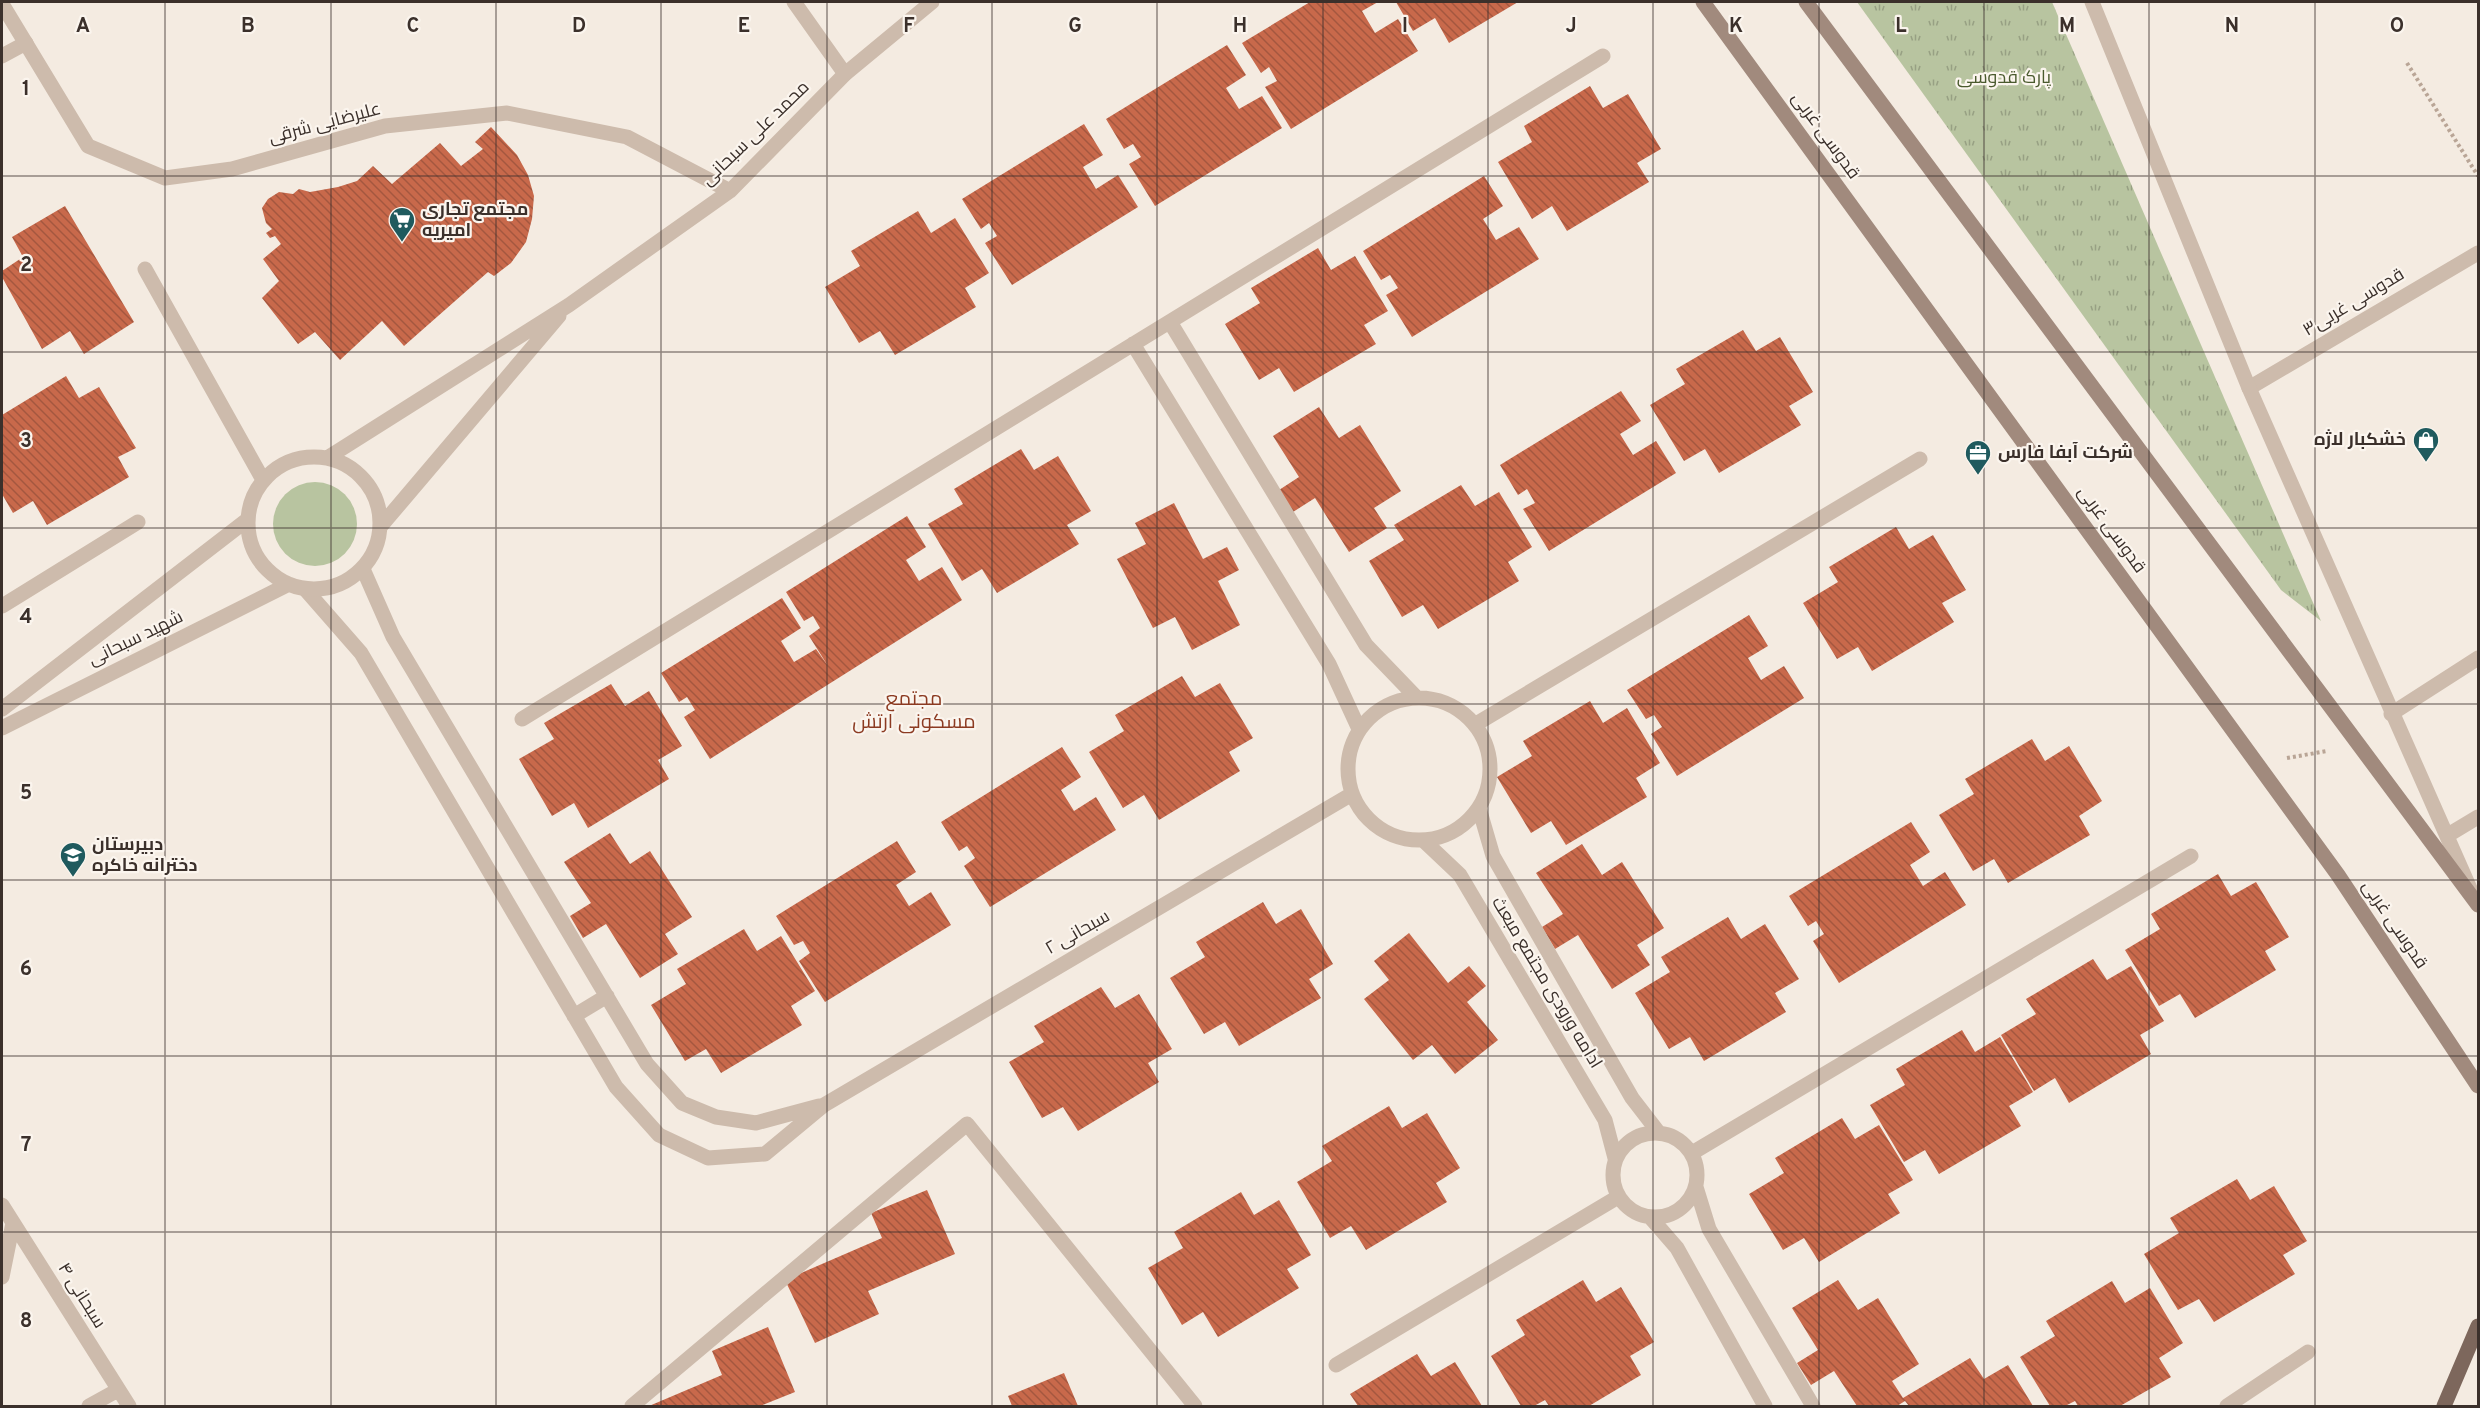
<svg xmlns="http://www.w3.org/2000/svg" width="2480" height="1408" font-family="Overpass,Cairo,sans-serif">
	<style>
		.grass { fill: #b8c4a0 }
		.park { fill: url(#park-tufts) }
		.building { fill: url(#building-back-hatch) }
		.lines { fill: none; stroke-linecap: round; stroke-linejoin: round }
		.path { stroke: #b9a596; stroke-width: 4; stroke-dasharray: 3 3; stroke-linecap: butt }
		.minor { stroke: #cdbbac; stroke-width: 15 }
		.tertiary { stroke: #cdbbac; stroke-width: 15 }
		.secondary { stroke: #a18a7d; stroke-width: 15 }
		.primary { stroke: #7d675c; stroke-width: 15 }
		.grid { fill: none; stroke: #3b302b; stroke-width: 1.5; stroke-opacity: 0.55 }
		.labels { text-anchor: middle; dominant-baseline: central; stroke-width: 4.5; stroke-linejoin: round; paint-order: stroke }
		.park-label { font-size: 18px; fill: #4a5a2e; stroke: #fbf5ee }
		.street-label { font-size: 18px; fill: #3b302b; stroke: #fbf5ee }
		.poi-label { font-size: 18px; font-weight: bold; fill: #3b302b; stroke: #fbf5ee; text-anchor: start }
		.neighbourhood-label { font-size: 20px; fill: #8c3b22; stroke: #fbf5ee }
		.grid-label { font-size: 20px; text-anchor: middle; font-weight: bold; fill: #3b302b; stroke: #fbf5ee; stroke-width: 4.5; stroke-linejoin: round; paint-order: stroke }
	</style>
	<defs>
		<pattern id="park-tufts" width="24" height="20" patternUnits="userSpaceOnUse" patternTransform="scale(1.5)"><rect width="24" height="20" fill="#b8c4a0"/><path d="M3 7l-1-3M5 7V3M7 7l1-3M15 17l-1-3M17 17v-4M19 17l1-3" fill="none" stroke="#97a083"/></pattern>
		<pattern id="building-back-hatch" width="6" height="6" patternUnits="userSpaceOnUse" patternTransform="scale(1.5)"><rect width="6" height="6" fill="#c8694b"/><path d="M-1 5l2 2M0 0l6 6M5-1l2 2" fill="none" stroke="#a4573f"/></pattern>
	</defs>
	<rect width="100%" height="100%" fill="#f4ebe1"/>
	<path class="grass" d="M273 524a42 42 0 1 1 84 0a42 42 0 1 1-84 0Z"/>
	<path class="park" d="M 1857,2 L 2052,2 L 2321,621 L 2281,590 Z"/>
	<path class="building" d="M 1310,2 L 1378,2 L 1362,11 L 1375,33 L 1398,19 L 1418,51 L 1291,129 L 1265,87 L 1277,81 L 1269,67 L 1261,73 L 1242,43 Z
		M 1396,2 L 1518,2 L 1449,43 L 1435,18 L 1413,31 Z
		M 1227,45 L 1246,75 L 1226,88 L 1239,109 L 1262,96 L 1282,128 L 1155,206 L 1129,164 L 1141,157 L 1133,144 L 1124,149 L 1106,119 Z
		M 1590,86 L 1603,108 L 1628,94 L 1661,149 L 1637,163 L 1649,182 L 1567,231 L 1552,206 L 1532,219 L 1498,162 L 1532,142 L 1524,126 Z
		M 1084,124 L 1103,155 L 1083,167 L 1096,189 L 1118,175 L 1138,207 L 1012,285 L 985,243 L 997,236 L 989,223 L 981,229 L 962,199 Z
		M 491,127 L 517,155 L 528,175 L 534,196 L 532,219 L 526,242 L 511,263 L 494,276 L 488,272 L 404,346 L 382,321 L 340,360 L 315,332 L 298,344 L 262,298 L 279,281 L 263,259 L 281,244 L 275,236 L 270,238 L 266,233 L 272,229 L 266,223 L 262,208 L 268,199 L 279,192 L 293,194 L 299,189 L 310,192 L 338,187 L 357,181 L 373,166 L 392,184 L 440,143 L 461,166 L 483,149 L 475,142 Z
		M 1484,176 L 1503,206 L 1483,219 L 1496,240 L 1519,227 L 1539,259 L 1412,337 L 1386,295 L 1398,288 L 1390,275 L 1381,280 L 1363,251 Z
		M 65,206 L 134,322 L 84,354 L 70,331 L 42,349 L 2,277 L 2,271 L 23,257 L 12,237 Z
		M 918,211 L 931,233 L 955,218 L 989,273 L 965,288 L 976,307 L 895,355 L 880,331 L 859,343 L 825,287 L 860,266 L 851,251 Z
		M 1318,248 L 1331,270 L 1355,256 L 1388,311 L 1364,325 L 1376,344 L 1294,392 L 1279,368 L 1259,380 L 1225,324 L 1260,303 L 1251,288 Z
		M 1743,330 L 1756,351 L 1780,337 L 1813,392 L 1789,406 L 1801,425 L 1719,473 L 1705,449 L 1684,461 L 1650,405 L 1685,384 L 1676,369 Z
		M 66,376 L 79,398 L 99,387 L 136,448 L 118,457 L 129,477 L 47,525 L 33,501 L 13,513 L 2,494 L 2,415 Z
		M 1621,391 L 1641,421 L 1620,434 L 1633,455 L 1656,441 L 1676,473 L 1549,551 L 1523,509 L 1535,503 L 1527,489 L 1518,495 L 1500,465 Z
		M 1319,407 L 1339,438 L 1360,425 L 1401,491 L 1374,508 L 1387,528 L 1349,552 L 1315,498 L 1293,512 L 1279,490 L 1299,477 L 1273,436 Z
		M 1021,449 L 1034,470 L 1058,456 L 1091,511 L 1067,525 L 1079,544 L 997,593 L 982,569 L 962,581 L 928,524 L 963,504 L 954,489 Z
		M 1461,485 L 1475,506 L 1499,492 L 1532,547 L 1508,562 L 1519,581 L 1438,629 L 1423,605 L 1402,617 L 1369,561 L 1404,540 L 1394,525 Z
		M 1174,503 L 1203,559 L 1227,547 L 1239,570 L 1218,581 L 1240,625 L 1192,650 L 1175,617 L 1153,628 L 1117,559 L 1146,544 L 1135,523 Z
		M 907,516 L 926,547 L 906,560 L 919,581 L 942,567 L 962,600 L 710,759 L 684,717 L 695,710 L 687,697 L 679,702 L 661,673 L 782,598 L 801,628 L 781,641 L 794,662 L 816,649 L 828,666 L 809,636 L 820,628 L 813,616 L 804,621 L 786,592 Z
		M 1896,527 L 1909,549 L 1933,535 L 1966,590 L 1942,603 L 1954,622 L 1872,671 L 1858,647 L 1837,659 L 1803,603 L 1838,582 L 1829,567 Z
		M 1749,615 L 1768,646 L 1748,658 L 1761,680 L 1784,666 L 1804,698 L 1677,776 L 1651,734 L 1662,727 L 1654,715 L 1646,719 L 1627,690 Z
		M 1182,676 L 1195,697 L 1220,683 L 1253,738 L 1229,752 L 1240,771 L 1159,820 L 1144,795 L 1123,808 L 1089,752 L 1124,731 L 1115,715 Z
		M 611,684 L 625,706 L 649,691 L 682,746 L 658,760 L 669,779 L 588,828 L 574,803 L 552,816 L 519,759 L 554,739 L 544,723 Z
		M 1590,701 L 1603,723 L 1627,708 L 1660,763 L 1636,778 L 1647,797 L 1566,845 L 1551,821 L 1531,833 L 1497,777 L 1532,756 L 1523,741 Z
		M 2032,739 L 2045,761 L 2069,746 L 2102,801 L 2079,816 L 2090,835 L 2008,883 L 1994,859 L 1973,871 L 1939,815 L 1974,794 L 1965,779 Z
		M 1062,747 L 1081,777 L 1061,790 L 1074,811 L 1096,797 L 1116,830 L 990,907 L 964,866 L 975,858 L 967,846 L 959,851 L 941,822 Z
		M 1911,822 L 1930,852 L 1910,865 L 1923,886 L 1945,872 L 1966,905 L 1839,983 L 1813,941 L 1824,934 L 1816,921 L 1808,926 L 1789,896 Z
		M 610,833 L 630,864 L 650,851 L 692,917 L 665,934 L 678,954 L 640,978 L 606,924 L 583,938 L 570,916 L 591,903 L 564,862 Z
		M 897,841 L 916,872 L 896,885 L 909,906 L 931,892 L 951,925 L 825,1002 L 799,961 L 810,953 L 803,941 L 794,945 L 776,916 Z
		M 1582,844 L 1602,875 L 1622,862 L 1664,928 L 1637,945 L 1650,965 L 1612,989 L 1578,935 L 1555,949 L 1542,927 L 1563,914 L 1536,873 Z
		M 2218,874 L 2231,896 L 2256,882 L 2289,937 L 2265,951 L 2276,970 L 2195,1018 L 2180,994 L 2159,1006 L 2125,950 L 2160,929 L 2151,914 Z
		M 1263,902 L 1276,924 L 1301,909 L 1333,964 L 1309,979 L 1321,998 L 1239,1046 L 1225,1022 L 1204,1034 L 1170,978 L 1205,957 L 1196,942 Z
		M 1728,917 L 1741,939 L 1765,924 L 1799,979 L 1775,993 L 1786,1012 L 1704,1061 L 1690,1037 L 1669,1049 L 1635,993 L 1670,972 L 1661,957 Z
		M 744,929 L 757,951 L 781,936 L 815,991 L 791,1006 L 802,1025 L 721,1073 L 706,1049 L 685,1061 L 651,1005 L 686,984 L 677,969 Z
		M 1409,933 L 1448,983 L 1469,966 L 1486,986 L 1467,1002 L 1498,1040 L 1455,1074 L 1432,1045 L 1413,1060 L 1364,999 L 1389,980 L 1374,961 Z
		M 2093,959 L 2107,980 L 2131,966 L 2164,1021 L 2140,1035 L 2151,1054 L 2069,1103 L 2055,1078 L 2034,1091 L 2001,1035 L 2036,1014 L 2026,999 Z
		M 1101,987 L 1115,1008 L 1139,994 L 1172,1049 L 1148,1063 L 1159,1082 L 1078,1131 L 1063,1107 L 1042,1118 L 1009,1062 L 1044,1042 L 1034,1026 Z
		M 1962,1030 L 1975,1052 L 2000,1037 L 2033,1092 L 2009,1106 L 2021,1126 L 1939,1174 L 1925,1150 L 1904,1162 L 1870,1105 L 1905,1085 L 1896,1069 Z
		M 1389,1106 L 1402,1128 L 1427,1113 L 1460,1168 L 1436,1183 L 1447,1202 L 1366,1250 L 1351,1226 L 1330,1238 L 1297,1182 L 1332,1161 L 1322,1146 Z
		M 1842,1118 L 1855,1139 L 1879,1125 L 1913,1180 L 1888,1194 L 1900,1213 L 1819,1262 L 1804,1238 L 1783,1250 L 1749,1194 L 1784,1173 L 1775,1158 Z
		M 2237,1179 L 2250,1200 L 2274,1186 L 2307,1241 L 2283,1255 L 2295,1274 L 2214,1322 L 2199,1299 L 2178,1310 L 2144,1254 L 2179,1233 L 2170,1218 Z
		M 927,1190 L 955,1254 L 868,1291 L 879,1314 L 815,1343 L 785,1280 L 882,1238 L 871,1213 Z
		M 1241,1192 L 1254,1215 L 1279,1200 L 1311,1255 L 1287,1269 L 1299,1288 L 1218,1337 L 1203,1312 L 1182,1325 L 1148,1268 L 1183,1248 L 1174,1232 Z
		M 1583,1280 L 1596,1302 L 1621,1287 L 1654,1342 L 1630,1356 L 1641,1375 L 1589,1406 L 1549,1406 L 1545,1400 L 1534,1406 L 1521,1406 L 1491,1356 L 1525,1335 L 1516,1320 Z
		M 1838,1280 L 1858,1310 L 1878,1298 L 1919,1364 L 1892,1381 L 1903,1398 L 1970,1358 L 1984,1379 L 2008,1365 L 2033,1406 L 1909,1406 L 1905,1401 L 1897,1406 L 1857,1406 L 1834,1371 L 1811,1385 L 1797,1363 L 1818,1350 L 1792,1308 Z
		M 2112,1281 L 2125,1303 L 2150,1288 L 2183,1343 L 2159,1358 L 2171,1377 L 2120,1406 L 2078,1406 L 2075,1401 L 2065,1406 L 2050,1406 L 2020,1357 L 2055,1336 L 2046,1321 Z
		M 768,1327 L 795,1392 L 760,1406 L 649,1406 L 722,1375 L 712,1351 Z
		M 1417,1354 L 1431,1376 L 1455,1362 L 1482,1406 L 1358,1406 L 1350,1394 Z
		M 1064,1373 L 1078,1406 L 1012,1406 L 1008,1396 Z"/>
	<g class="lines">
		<path class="path" d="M 2407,63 L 2478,176
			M 2287,758 L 2327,751"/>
		<path class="minor" d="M 794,2 L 845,74
			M 2,56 L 26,43
			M 1170,322 L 1366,645 L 1416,697
			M 1133,344 L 1329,664 L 1359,729
			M 2249,388 L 2478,253
			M 363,569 L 393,637 L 647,1064 L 682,1103 L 716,1117 L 756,1123 L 819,1106
			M 305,589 L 361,653 L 616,1087 L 659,1135 L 708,1158 L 765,1154 L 824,1105 L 1352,794
			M 2,606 L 138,522
			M1348 769a71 71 0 1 1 142 0a71 71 0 1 1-142 0Z
			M 2391,714 L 2478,658
			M 522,719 L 1603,56
			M 1476,724 L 1920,459
			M 1479,808 L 1493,856 L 1632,1098 L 1659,1133
			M 2448,835 L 2478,817
			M 1423,840 L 1460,875 L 1605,1120 L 1615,1158
			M 574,1016 L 607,996
			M1613 1175a42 42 0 1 1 84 0a42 42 0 1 1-84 0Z
			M 1692,1153 L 2191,856
			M 1696,1187 L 1709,1229 L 1813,1406
			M 2,1205 L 129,1406
			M 1650,1217 L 1677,1248 L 1765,1406
			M 2,1277 L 13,1223
			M 1336,1365 L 1618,1197
			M 89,1406 L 118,1390
			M 632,1406 L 967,1124 L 1195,1406
			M 2227,1406 L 2308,1352"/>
		<path class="tertiary" d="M 2092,2 L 2249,388 L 2472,893
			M 2,4 L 88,146 L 165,178 L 232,169 L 385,126 L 507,113 L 627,137 L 730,191
			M 145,269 L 263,480
			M248 523a66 66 0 1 1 132 0a66 66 0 1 1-132 0Z
			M 327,458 L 569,305 L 730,191 L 845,74 L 932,2
			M 381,526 L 559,316
			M 2,709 L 247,520
			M 2,728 L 289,584"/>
		<path class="secondary" d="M 1703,2 L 2338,875 L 2478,1086
			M 1806,2 L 2478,905"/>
		<path class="primary" d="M 2444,1406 L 2478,1326"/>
	</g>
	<path class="grid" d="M 165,2 L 165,1406M 331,2 L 331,1406M 496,2 L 496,1406M 661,2 L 661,1406M 827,2 L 827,1406M 992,2 L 992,1406M 1157,2 L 1157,1406M 1323,2 L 1323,1406M 1488,2 L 1488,1406M 1653,2 L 1653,1406M 1819,2 L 1819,1406M 1984,2 L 1984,1406M 2149,2 L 2149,1406M 2315,2 L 2315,1406M 2,176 L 2478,176M 2,352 L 2478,352M 2,528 L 2478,528M 2,704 L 2478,704M 2,880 L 2478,880M 2,1056 L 2478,1056M 2,1232 L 2478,1232"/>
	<defs>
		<g id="supermarket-pin" transform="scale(1.35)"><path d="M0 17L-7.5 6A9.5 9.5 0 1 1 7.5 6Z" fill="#1f5a5e" stroke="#fbf5ee"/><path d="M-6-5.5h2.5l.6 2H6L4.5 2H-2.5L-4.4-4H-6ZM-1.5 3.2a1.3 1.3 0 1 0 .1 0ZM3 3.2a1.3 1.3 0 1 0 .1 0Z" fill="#fff"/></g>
		<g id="shop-pin" transform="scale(1.35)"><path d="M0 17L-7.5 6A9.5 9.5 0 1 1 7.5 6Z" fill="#1f5a5e" stroke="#fbf5ee"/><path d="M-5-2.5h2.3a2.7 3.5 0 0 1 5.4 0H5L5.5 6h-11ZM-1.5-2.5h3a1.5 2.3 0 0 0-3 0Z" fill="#fff"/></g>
		<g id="office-pin" transform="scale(1.35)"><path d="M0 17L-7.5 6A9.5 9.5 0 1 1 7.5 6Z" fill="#1f5a5e" stroke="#fbf5ee"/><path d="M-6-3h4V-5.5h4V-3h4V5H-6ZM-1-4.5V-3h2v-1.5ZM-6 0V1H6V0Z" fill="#fff"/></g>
		<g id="school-pin" transform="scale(1.35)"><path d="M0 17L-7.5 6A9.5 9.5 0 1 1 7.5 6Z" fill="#1f5a5e" stroke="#fbf5ee"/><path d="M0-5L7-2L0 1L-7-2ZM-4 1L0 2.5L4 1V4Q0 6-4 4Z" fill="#fff"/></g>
	</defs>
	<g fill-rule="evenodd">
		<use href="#supermarket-pin" x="402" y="220"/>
		<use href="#shop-pin" x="2426" y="440"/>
		<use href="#office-pin" x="1978" y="453"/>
		<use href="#school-pin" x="73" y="855"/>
	</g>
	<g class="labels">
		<g class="park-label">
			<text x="2004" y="78">پارک قدوسی</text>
		</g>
		<g class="street-label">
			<text transform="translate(325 124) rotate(-15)">علیرضایی شرقی</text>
			<text transform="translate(756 134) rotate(-44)">محمد علی سبحانی</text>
			<text transform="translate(1825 136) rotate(54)">قدوسی غربی</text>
			<text transform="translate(2354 303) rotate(-31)">قدوسی غربی۳</text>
			<text transform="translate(2111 530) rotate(54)">قدوسی غربی</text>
			<text transform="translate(136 639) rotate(-26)">شهید سبحانی</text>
			<text transform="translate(2394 925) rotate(56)">قدوسی غربی</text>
			<text transform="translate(1078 933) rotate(-30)">سبحانی ۲</text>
			<text transform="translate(1546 983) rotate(59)">ادامه ورودی مجتمع مبعث</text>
			<text transform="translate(81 1296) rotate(58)">سبحانی ۴</text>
		</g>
		<g class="poi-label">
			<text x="422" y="210">مجتمع تجاری<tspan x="422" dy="21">امیریه</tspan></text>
			<text x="2406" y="440" text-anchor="end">خشکبار لاژه</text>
			<text x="1998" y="453">شرکت آبفا فارس</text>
			<text x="92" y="845">دبیرستان<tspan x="92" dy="21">دخترانه خاکره</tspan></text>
		</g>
		<g class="neighbourhood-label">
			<text x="914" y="700">مجتمع<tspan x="914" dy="23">مسکونی ارتش</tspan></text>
		</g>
	</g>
	<g class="grid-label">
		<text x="83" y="32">A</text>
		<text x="248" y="32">B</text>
		<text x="413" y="32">C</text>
		<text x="579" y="32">D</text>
		<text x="744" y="32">E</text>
		<text x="909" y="32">F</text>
		<text x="1075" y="32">G</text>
		<text x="1240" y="32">H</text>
		<text x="1405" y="32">I</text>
		<text x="1571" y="32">J</text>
		<text x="1736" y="32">K</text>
		<text x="1901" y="32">L</text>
		<text x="2067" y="32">M</text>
		<text x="2232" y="32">N</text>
		<text x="2397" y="32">O</text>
		<text x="26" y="95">1</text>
		<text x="26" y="271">2</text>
		<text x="26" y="447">3</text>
		<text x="26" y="623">4</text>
		<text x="26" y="799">5</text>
		<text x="26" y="975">6</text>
		<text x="26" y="1151">7</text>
		<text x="26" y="1327">8</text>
	</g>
	<rect width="2480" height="1408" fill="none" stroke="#3b302b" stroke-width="6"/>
</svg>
